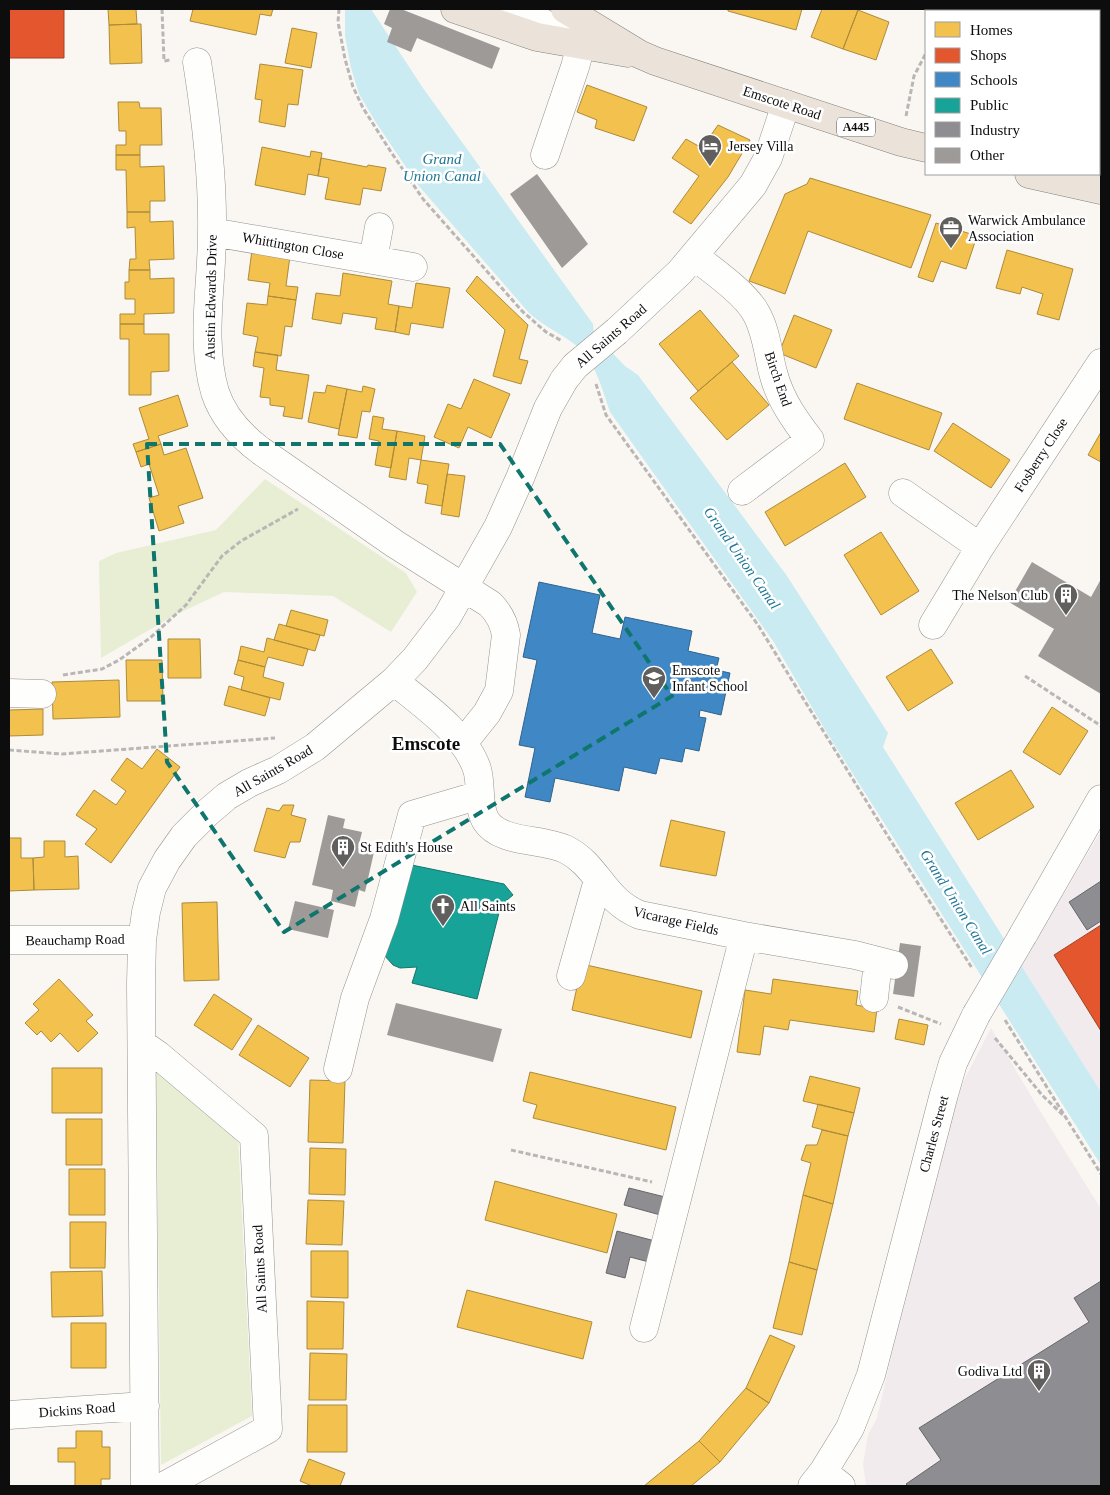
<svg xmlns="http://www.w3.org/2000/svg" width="1110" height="1495" font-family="Georgia,serif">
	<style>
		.industrial { fill: #f1ebee }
		.green { fill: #e7eed3 }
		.water { fill: #caebf2 }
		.homes { fill: #f2c14e; stroke: #ad8b3a }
		.shops { fill: #e4572e; stroke: #a44124 }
		.schools { fill: #3f88c5; stroke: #30638e }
		.public { fill: #17a398; stroke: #14766e }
		.industry { fill: #8d8d92; stroke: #67676a }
		.building { fill: #9d9a98 }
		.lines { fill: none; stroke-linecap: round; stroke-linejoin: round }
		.minor-casing { stroke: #949290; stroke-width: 29 }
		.major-casing { stroke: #81807d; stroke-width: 29 }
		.path { stroke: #b8b7b6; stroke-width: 3; stroke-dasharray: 5 2.5; stroke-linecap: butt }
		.minor { stroke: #fefefd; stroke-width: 28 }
		.major { stroke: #ebe3d9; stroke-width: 28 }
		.minor-bridge-casing { stroke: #949290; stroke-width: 29; stroke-linecap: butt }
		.minor-bridge { stroke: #fefefd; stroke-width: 28 }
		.marked { fill: none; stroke: #0f766e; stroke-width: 4; stroke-dasharray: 10 6; stroke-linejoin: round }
		.labels { text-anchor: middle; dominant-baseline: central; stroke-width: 5; stroke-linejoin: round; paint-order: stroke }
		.shield { fill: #fff; stroke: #565656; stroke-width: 1 }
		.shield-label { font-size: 12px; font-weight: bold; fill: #0d0d0d }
		.street-label { font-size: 14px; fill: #0d0d0d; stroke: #fff }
		.poi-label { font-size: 14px; fill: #0d0d0d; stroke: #fff; text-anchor: start }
		.water-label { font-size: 15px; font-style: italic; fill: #1e7697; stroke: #fff }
		.district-label { font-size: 19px; font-weight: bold; fill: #0d0d0d; stroke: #fff }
	</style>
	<rect width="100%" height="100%" fill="#faf7f2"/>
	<path class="industrial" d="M 1101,831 L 1101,1092 L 1021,966 Z
		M 991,1028 L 1037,1106 L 1101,1209 L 1101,1486 L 866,1486 L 863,1464 L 868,1435 L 877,1418 L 947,1113 Z"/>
	<path class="green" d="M 265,479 L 406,573 L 417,592 L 391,632 L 333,596 L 224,592 L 175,615 L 101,658 L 99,561 L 116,553 L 216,530 Z
		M 156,1070 L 238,1136 L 252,1416 L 161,1465 Z"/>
	<path class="water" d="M 345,9 L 371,9 L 423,88 L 593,324 L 594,334 L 625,366 L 638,375 L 787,576 L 888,733 L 883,747 L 1101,1092 L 1101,1165 L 827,733 L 773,641 L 610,412 C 603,392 595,360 577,346 C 562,334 545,327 529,313 L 418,185 L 375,121 L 359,94 L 351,68 L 345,36 Z"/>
	<path class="homes" d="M 108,9 L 136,9 L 137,24 L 109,25 Z
		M 193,9 L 273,9 L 271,16 L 260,14 L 256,35 L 190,21 Z
		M 728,9 L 802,9 L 796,30 L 728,11 Z
		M 822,9 L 854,9 L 858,10 L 843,49 L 811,37 Z
		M 858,10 L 889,22 L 876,60 L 843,49 Z
		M 137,24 L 141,24 L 142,63 L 110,64 L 109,25 Z
		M 292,28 L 317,33 L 311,68 L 285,63 Z
		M 260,64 L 303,70 L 298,105 L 288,104 L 285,127 L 259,122 L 262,100 L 255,99 Z
		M 1099,76 L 1101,76 L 1099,104 Z
		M 587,85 L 647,107 L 634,141 L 595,128 L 597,120 L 577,112 Z
		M 118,102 L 139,102 L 140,108 L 161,108 L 162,145 L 140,145 L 140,155 L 116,155 L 116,145 L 126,145 L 126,131 L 119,131 Z
		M 718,125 L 750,140 L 728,177 L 691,224 L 673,212 L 699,176 L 672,158 L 686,139 L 702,148 Z
		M 262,147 L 310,157 L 311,151 L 322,153 L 318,176 L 308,174 L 305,195 L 255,185 Z
		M 116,155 L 140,155 L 140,167 L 164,166 L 165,201 L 150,201 L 150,212 L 127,212 L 126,170 L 116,170 Z
		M 321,158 L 367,167 L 368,165 L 386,168 L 381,191 L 363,188 L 360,205 L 325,199 L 329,178 L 318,176 Z
		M 810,178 L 931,215 L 911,268 L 808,231 L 785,294 L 749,281 L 785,194 L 807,184 Z
		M 127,212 L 150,212 L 150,222 L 173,221 L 174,259 L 149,260 L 150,270 L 129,270 L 130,259 L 136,259 L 135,227 L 127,228 Z
		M 936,223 L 977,236 L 966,269 L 941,261 L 933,282 L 918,277 Z
		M 252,250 L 290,256 L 286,286 L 298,287 L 296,300 L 268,296 L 270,283 L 248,280 Z
		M 1007,250 L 1073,269 L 1059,320 L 1037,314 L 1043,294 L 1022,287 L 1020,294 L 996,288 Z
		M 129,270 L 150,270 L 150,279 L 174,278 L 174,313 L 144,314 L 144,324 L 120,324 L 120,314 L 135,314 L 135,299 L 125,299 L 125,282 L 129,282 Z
		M 343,273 L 392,281 L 388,304 L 399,306 L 395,332 L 375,329 L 377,318 L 343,313 L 341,324 L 312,319 L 316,293 L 340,296 Z
		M 477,276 L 528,325 L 519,359 L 528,361 L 521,384 L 493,376 L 505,330 L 466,291 Z
		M 416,283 L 450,288 L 443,328 L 411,323 L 409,335 L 395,332 L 399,306 L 412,308 Z
		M 268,296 L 296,300 L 292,327 L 285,326 L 281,356 L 255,352 L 258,337 L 243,334 L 247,303 L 267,305 Z
		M 700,310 L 739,356 L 698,391 L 659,344 Z
		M 794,315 L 832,330 L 816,368 L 779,353 Z
		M 120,324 L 144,324 L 144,334 L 169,334 L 169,371 L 151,372 L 151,395 L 129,395 L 129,339 L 120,339 Z
		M 255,352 L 278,355 L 276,370 L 309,375 L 302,419 L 283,416 L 285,407 L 270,405 L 270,398 L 260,397 L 264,368 L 253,366 Z
		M 732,362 L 769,405 L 727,440 L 690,398 Z
		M 474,379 L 510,394 L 491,438 L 468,427 L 459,448 L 434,437 L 448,404 L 461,409 Z
		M 857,383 L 942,413 L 929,450 L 844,419 Z
		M 327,385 L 347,389 L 339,429 L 308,422 L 314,392 L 325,393 Z
		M 363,386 L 375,389 L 370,412 L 362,411 L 357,438 L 338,435 L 347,389 L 362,392 Z
		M 178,395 L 188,426 L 158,436 L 161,444 L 136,452 L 133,444 L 149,439 L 139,408 Z
		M 373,416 L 384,418 L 382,429 L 397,431 L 391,468 L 375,465 L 379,441 L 369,439 Z
		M 953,423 L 1010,460 L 991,488 L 934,451 Z
		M 397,431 L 425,436 L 421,460 L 409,458 L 406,480 L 389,477 Z
		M 1101,432 L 1101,462 L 1088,455 Z
		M 161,444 L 164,455 L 186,448 L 203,498 L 178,506 L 184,523 L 159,531 L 149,498 L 159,495 L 149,464 L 141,467 L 136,452 Z
		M 421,460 L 449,464 L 442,506 L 425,503 L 428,485 L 417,483 Z
		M 845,463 L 866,497 L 785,546 L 765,512 Z
		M 447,474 L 465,476 L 459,517 L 441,514 Z
		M 881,532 L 919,591 L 881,615 L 844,555 Z
		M 291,610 L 328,620 L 324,636 L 286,626 Z
		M 279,624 L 320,635 L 315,651 L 274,640 Z
		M 267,638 L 308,649 L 303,666 L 268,657 L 265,667 L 238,660 L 241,646 L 264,652 Z
		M 168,639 L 200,639 L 201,678 L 168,678 Z
		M 931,649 L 953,683 L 908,711 L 886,677 Z
		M 126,660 L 162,660 L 163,701 L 127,701 Z
		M 238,660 L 265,667 L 263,677 L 284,683 L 280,700 L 241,690 L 244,677 L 234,674 Z
		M 119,680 L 120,717 L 53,719 L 52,682 Z
		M 229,686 L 270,698 L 265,716 L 224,705 Z
		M 1052,707 L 1088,731 L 1060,775 L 1023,752 Z
		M 43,709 L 43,735 L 9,736 L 9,710 Z
		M 157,749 L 180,767 L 111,863 L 85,844 L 97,829 L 76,815 L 94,790 L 116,805 L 126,791 L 111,780 L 127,758 L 142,769 Z
		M 1011,770 L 1034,807 L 978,840 L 955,803 Z
		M 283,805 L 294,805 L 291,815 L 306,819 L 300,842 L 290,842 L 285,858 L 254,851 L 267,808 L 279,811 Z
		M 671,820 L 725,832 L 716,876 L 660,866 Z
		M 9,838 L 21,838 L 21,858 L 33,858 L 34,890 L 9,891 Z
		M 44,841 L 65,841 L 65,857 L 78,856 L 79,889 L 34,890 L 33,858 L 44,857 Z
		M 217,902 L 219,980 L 184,981 L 182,903 Z
		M 582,964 L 702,991 L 691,1038 L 572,1010 Z
		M 59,979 L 93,1015 L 86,1021 L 98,1033 L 78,1052 L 60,1033 L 51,1042 L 41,1031 L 37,1035 L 25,1023 L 39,1010 L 33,1004 Z
		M 773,979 L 858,991 L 856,1005 L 877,1009 L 874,1032 L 790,1020 L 788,1030 L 764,1026 L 760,1055 L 737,1052 L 745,990 L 771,994 Z
		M 214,994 L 252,1019 L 232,1050 L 194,1025 Z
		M 899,1019 L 928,1025 L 924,1045 L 895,1039 Z
		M 258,1025 L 309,1058 L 290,1087 L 239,1055 Z
		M 52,1068 L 102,1068 L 102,1113 L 52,1113 Z
		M 530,1072 L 676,1107 L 666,1150 L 533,1118 L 537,1105 L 523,1101 Z
		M 810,1076 L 860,1088 L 854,1113 L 803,1101 Z
		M 310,1080 L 345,1081 L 343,1143 L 308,1142 Z
		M 818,1104 L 854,1113 L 848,1136 L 812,1127 Z
		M 66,1119 L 102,1119 L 102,1165 L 66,1165 Z
		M 822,1130 L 848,1136 L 833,1204 L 803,1195 L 811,1163 L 801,1160 L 806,1145 L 817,1145 Z
		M 310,1148 L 346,1149 L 345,1195 L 309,1194 Z
		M 69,1169 L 105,1169 L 105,1215 L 69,1215 Z
		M 495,1181 L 617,1214 L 607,1253 L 485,1220 Z
		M 803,1195 L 833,1204 L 817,1270 L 789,1262 Z
		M 308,1200 L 344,1201 L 342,1245 L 306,1244 Z
		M 70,1222 L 106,1222 L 105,1268 L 70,1268 Z
		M 311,1251 L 348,1251 L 348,1298 L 311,1297 Z
		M 789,1262 L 817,1270 L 802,1335 L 773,1328 Z
		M 102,1271 L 103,1316 L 52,1317 L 51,1272 Z
		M 467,1290 L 592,1322 L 583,1359 L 457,1327 Z
		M 307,1301 L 344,1302 L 343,1349 L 307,1349 Z
		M 71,1323 L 106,1323 L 106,1368 L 71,1368 Z
		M 770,1335 L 795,1346 L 769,1403 L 746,1388 Z
		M 310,1353 L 347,1354 L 346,1400 L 309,1400 Z
		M 746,1388 L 769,1403 L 720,1462 L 699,1441 Z
		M 308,1405 L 347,1405 L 347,1452 L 307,1452 Z
		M 76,1431 L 102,1431 L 102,1447 L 110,1447 L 110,1479 L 101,1479 L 101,1486 L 75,1486 L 75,1462 L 58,1462 L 58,1448 L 76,1448 Z
		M 699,1441 L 720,1462 L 691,1486 L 644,1486 Z
		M 309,1459 L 345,1473 L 340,1486 L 312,1486 L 300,1481 Z"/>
	<path class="shops" d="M 9,9 L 64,9 L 64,58 L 9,58 Z
		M 1101,925 L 1101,1031 L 1054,955 Z"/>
	<path class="schools" d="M 539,582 L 600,595 L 592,633 L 620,639 L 625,617 L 692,631 L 688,651 L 719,658 L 716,670 L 730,673 L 721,715 L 700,710 L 699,717 L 706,718 L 699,751 L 685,748 L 682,762 L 660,758 L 656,774 L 624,767 L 619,791 L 555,778 L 550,802 L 525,797 L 535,748 L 519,745 L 537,660 L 523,657 Z"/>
	<path class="public" d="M 402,863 L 504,884 L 513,895 L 501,905 L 477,999 L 412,983 L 417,967 L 400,968 L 393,965 L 384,955 Z"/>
	<path class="industry" d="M 1101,881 L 1101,921 L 1087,930 L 1069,902 Z
		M 629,1188 L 669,1198 L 664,1216 L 624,1205 Z
		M 617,1231 L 655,1241 L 649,1262 L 630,1257 L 625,1278 L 606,1273 Z
		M 1101,1281 L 1101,1486 L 908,1486 L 906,1484 L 941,1460 L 919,1428 L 1089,1322 L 1074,1298 Z"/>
	<path class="building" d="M 390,9 L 401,9 L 500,48 L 492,69 L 417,38 L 411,52 L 387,42 L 392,28 L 384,24 Z
		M 537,174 L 588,244 L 562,268 L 510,194 Z
		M 1032,562 L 1091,597 L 1101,579 L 1101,694 L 1038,656 L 1054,629 L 1009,602 Z
		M 328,815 L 345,819 L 343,828 L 362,832 L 358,848 L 374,852 L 365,892 L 359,890 L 355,907 L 331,901 L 333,890 L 312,885 Z
		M 295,901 L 334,910 L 328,938 L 288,929 Z
		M 900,943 L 921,946 L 914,997 L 893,994 Z
		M 396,1003 L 502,1029 L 493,1062 L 387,1035 Z"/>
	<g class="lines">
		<g class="minor-casing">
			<path id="minor" d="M 513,9 L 541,22 L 581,45 L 575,67 L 545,155
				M 197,62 C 206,118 213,175 212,233 C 212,285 200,341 215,392 C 223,417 241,436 261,451 L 395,544 L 490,604 C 499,613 504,622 506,635 L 499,691 L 487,713 L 463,743
				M 212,232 L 413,267
				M 694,256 C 712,270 745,293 756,313 C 767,332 768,356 774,376 C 781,401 795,420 810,440 L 742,491
				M 373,260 L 379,227
				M 617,331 L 680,272 L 753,185 L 768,158 L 786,104
				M 903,493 L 980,547
				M 933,625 L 980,547 L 1101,363
				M 394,681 C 422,704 465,733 477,769 C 482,785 477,806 486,821 C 501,844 544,838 567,850 C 598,866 603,900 640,915 L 744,936 L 855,955 L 894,965
				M 9,693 L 42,694
				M 1023,935 L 1101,799
				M 9,940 L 142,940
				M 571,976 L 598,880
				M 874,998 L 878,961
				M 142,1044 L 158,1055 L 254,1136 L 268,1429 L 164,1486
				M 338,1069 L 355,998 L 384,919 L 412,815 L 480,795
				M 644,1328 L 744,936
				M 9,1415 L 145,1406
				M 823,1472 L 841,1486
				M 145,1486 L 141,984 L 142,940 L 146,912 L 152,888 L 167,860 L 184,836 L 207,813 L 227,796 L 249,783 L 278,770 L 315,747 L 394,681 L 415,659 L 447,617 L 498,527 L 520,478 L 548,408 L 564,380
				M 812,1486 L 823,1472 L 850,1428 L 871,1375 L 944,1094 L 953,1063 L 976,1015"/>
		</g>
		<g class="major-casing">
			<path id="major" d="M 455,9 L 537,37 L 628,53
				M 565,9 L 639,54 L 655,61 L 901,142 L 926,148
				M 1029,174 L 1101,190"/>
		</g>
		<path class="path" d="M 162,9 L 164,61 L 170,60
			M 339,9 L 338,22 L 345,59 L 353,87 L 363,108 L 391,152 L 423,199 L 522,311 L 546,332 L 562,341
			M 934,11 L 934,9
			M 906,116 L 914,76 L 926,53
			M 596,384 L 606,415 L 758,625 L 889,838 L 972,968
			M 63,675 L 102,669 L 119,660 L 150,638 L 186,605 L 222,556 L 241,541 L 298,509
			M 1025,676 L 1101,726
			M 9,750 L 62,754 L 275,738
			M 898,1007 L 941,1024
			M 1005,1020 L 1101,1174
			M 995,1038 L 1042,1095 L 1064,1116
			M 511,1150 L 652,1182"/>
		<use href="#minor" class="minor"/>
		<use href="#major" class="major"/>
		<g class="minor-bridge-casing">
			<path id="minor-bridge" d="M 564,380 L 575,366 L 617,331
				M 976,1015 L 1023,935"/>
		</g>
		<use href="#minor-bridge" class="minor-bridge"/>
	</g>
	<path class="marked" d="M 147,444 L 500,444 L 672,696 L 284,932 L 167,762 Z"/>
	<defs>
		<g id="hotel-pin" transform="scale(1.25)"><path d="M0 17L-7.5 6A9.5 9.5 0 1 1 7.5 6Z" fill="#605f5d" stroke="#fff"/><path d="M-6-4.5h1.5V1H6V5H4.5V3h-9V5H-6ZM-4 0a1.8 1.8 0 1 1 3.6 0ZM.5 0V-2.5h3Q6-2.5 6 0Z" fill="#fff"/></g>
		<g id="office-pin" transform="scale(1.25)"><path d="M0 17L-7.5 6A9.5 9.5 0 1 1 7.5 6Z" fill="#605f5d" stroke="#fff"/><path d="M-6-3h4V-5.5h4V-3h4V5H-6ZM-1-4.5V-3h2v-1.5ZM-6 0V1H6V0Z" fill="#fff"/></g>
		<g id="building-pin" transform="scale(1.25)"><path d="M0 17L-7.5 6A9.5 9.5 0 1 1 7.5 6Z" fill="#605f5d" stroke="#fff"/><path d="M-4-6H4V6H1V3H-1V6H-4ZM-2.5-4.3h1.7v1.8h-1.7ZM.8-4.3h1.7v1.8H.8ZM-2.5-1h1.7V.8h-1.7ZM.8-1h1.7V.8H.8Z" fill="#fff"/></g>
		<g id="school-pin" transform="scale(1.25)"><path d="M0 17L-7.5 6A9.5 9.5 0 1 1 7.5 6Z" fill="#605f5d" stroke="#fff"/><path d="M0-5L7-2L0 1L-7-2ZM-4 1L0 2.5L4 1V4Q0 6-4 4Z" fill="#fff"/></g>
		<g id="church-pin" transform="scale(1.25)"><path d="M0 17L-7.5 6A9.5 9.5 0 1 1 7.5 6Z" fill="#605f5d" stroke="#fff"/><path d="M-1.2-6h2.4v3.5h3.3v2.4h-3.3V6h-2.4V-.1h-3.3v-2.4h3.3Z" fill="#fff"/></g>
	</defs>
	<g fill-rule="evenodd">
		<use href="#hotel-pin" x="710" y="146"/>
		<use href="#office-pin" x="951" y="228"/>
		<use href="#building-pin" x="1066" y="595"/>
		<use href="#school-pin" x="654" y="678"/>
		<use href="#building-pin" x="343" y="847"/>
		<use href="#church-pin" x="443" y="906"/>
		<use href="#building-pin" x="1039" y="1371"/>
	</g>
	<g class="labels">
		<rect class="shield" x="837" y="117.5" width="38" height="19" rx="4"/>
		<g class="shield-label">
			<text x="856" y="127">A445</text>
		</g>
		<g class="street-label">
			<text transform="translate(782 103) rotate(18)">Emscote Road</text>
			<text transform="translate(293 246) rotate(10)">Whittington Close</text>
			<text transform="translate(211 297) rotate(-89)">Austin Edwards Drive</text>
			<text transform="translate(611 336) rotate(-41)">All Saints Road</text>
			<text transform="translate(778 379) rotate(71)">Birch End</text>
			<text transform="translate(1041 455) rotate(-57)">Fosberry Close</text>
			<text transform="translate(273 771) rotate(-30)">All Saints Road</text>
			<text transform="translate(676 921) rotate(13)">Vicarage Fields</text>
			<text transform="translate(75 940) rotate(-1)">Beauchamp Road</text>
			<text transform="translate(934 1134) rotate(-75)">Charles Street</text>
			<text transform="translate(260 1269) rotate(-93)">All Saints Road</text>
			<text transform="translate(77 1410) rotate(-4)">Dickins Road</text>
		</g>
		<g class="poi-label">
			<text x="728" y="146">Jersey Villa</text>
			<text x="968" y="220">Warwick Ambulance<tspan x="968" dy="16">Association</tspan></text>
			<text x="1048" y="595" text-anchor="end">The Nelson Club</text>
			<text x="672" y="670">Emscote<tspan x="672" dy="16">Infant School</tspan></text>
			<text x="360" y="847">St Edith's House</text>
			<text x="460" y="906">All Saints</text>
			<text x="1022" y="1371" text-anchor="end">Godiva Ltd</text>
		</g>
		<g class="water-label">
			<text x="442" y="159">Grand<tspan x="442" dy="17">Union Canal</tspan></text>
			<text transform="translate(742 558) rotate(55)">Grand Union Canal</text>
			<text transform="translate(956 902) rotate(58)">Grand Union Canal</text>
		</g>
		<g class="district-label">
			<text x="426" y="743">Emscote</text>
		</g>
	</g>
	<rect width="1110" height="1495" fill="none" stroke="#0d0d0d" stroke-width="20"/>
	<rect x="925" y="10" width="175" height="165" fill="#ffffff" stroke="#9e9e9e"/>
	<rect x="935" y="22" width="25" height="15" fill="#f2c14e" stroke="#9e9e9e"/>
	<text x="970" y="35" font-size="15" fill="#0d0d0d">Homes</text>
	<rect x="935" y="48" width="25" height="15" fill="#e4572e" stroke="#9e9e9e"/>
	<text x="970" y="60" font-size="15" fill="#0d0d0d">Shops</text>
	<rect x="935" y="72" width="25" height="15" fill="#3f88c5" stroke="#9e9e9e"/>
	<text x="970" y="85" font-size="15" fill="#0d0d0d">Schools</text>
	<rect x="935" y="98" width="25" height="15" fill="#17a398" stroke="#9e9e9e"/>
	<text x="970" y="110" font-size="15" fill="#0d0d0d">Public</text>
	<rect x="935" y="122" width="25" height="15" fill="#8d8d92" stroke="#9e9e9e"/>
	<text x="970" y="135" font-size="15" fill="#0d0d0d">Industry</text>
	<rect x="935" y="148" width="25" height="15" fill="#9d9a98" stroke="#9e9e9e"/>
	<text x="970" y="160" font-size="15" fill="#0d0d0d">Other</text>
</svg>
